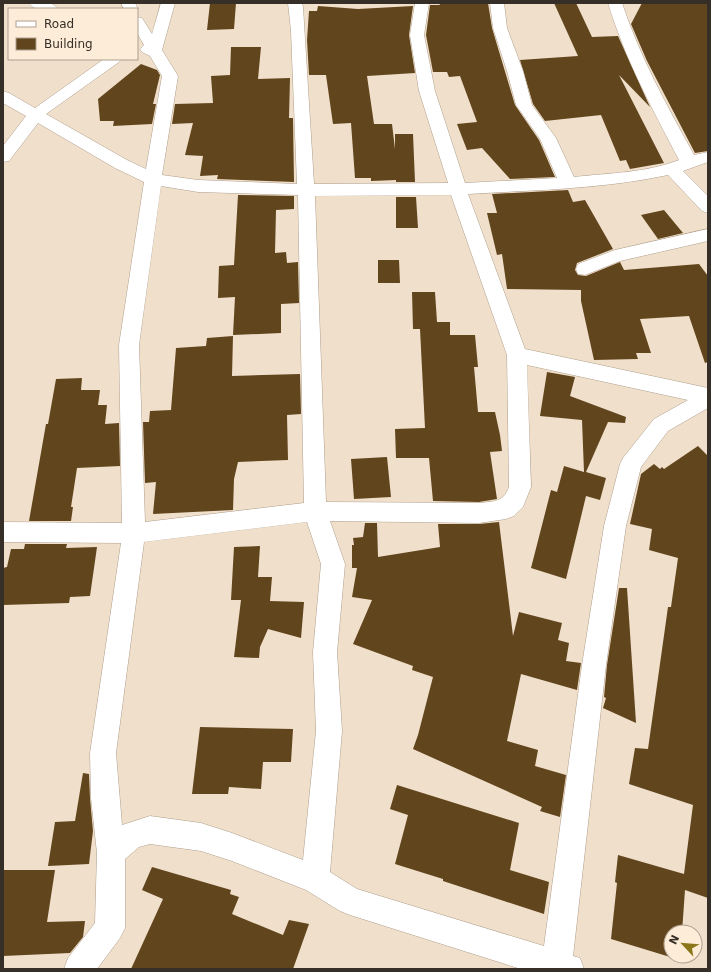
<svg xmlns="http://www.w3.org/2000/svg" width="711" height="972" font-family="'DejaVu Sans',sans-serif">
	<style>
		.building { fill: #61451c }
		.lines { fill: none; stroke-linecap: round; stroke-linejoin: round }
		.street-casing { stroke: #af9f8c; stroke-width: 1 }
		.street { fill: #fff; fill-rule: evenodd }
	</style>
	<rect width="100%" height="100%" fill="#f0dfcb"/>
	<path class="building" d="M 210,3 L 236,3 L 234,29 L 207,30 Z
		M 439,3 L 488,3 L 492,28 L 515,105 L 539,140 L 555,177 L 510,179 L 482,148 L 467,150 L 457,124 L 477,122 L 460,76 L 449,77 L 447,72 L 433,72 L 426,35 L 430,5 L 440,5 Z
		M 554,3 L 576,3 L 592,37 L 618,36 L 650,107 L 619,75 L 664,163 L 630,169 L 626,160 L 620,161 L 601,115 L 545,121 L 533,104 L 520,60 L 578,56 Z
		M 642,3 L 708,3 L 708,151 L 695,153 L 647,61 L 631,24 Z
		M 318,6 L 358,9 L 413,6 L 409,35 L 415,73 L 367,76 L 374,124 L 392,124 L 395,149 L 395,134 L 413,134 L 415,182 L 396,182 L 396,180 L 371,181 L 371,178 L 355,178 L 351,123 L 333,124 L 326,75 L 309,75 L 307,40 L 309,11 L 317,11 Z
		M 231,47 L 261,47 L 258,79 L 290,78 L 289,118 L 293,118 L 294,182 L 217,179 L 218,175 L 200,176 L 203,156 L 185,155 L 193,123 L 172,124 L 175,104 L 213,103 L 211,76 L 230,75 Z
		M 141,64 L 157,70 L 160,75 L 153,104 L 156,104 L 152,124 L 113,126 L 114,121 L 100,121 L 98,99 Z
		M 568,190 L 573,202 L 585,200 L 613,249 L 577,263 L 575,270 L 578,275 L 586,276 L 620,262 L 624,270 L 699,264 L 708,276 L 708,362 L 705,363 L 689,316 L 640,319 L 651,353 L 636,353 L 638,359 L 594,360 L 581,301 L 581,290 L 507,289 L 502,254 L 497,255 L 487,213 L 497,213 L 492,194 Z
		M 238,195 L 294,196 L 294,209 L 276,210 L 275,253 L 286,252 L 287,263 L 298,262 L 299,303 L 281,304 L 281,333 L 233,335 L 235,297 L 218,298 L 219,266 L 234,265 Z
		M 396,197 L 416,197 L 418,228 L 396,228 Z
		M 664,210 L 683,233 L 658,239 L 641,215 Z
		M 378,260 L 399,260 L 400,283 L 378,283 Z
		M 412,292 L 435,292 L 437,322 L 450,322 L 450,335 L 475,335 L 478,367 L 474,367 L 478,412 L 495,412 L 500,435 L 502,451 L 490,452 L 497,499 L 479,502 L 433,501 L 429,458 L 396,458 L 395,429 L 425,428 L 420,329 L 413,329 Z
		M 233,336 L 232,376 L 300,374 L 301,414 L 287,415 L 288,460 L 238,462 L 234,479 L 233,510 L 153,514 L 156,482 L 145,483 L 143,422 L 149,422 L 150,411 L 171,410 L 176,348 L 206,346 L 207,338 Z
		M 547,372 L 575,377 L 570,396 L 626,417 L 625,423 L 608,422 L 586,472 L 606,478 L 600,500 L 586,496 L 566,579 L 531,568 L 551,490 L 557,492 L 564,466 L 584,472 L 582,420 L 540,416 Z
		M 82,378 L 81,390 L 100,390 L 98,405 L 107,405 L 105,424 L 119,423 L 120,466 L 77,468 L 71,507 L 73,507 L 71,521 L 29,521 L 46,424 L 48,424 L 56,379 Z
		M 698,446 L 708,456 L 708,898 L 685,890 L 682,932 L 671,932 L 671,956 L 680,956 L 680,960 L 611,939 L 617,883 L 615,882 L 618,855 L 684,874 L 693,805 L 629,784 L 635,748 L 648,749 L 668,607 L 671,607 L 678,558 L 649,550 L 652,529 L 630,524 L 641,474 L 654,464 L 660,469 L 662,467 L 664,469 Z
		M 387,457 L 391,497 L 354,499 L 351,459 Z
		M 499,522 L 513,636 L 519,612 L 562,623 L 558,640 L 569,643 L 566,661 L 581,663 L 577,690 L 521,674 L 507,741 L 538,750 L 535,766 L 566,775 L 560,817 L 540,811 L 542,807 L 413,749 L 418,735 L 433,677 L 412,670 L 413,666 L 353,644 L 372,600 L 352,597 L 357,568 L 352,568 L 352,545 L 354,545 L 353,538 L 363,537 L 365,523 L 377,523 L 378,557 L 440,547 L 438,524 L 479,524 Z
		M 25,544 L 67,544 L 66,548 L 97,547 L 90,596 L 70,597 L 69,603 L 3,605 L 3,568 L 7,567 L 11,549 L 24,549 Z
		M 260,546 L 258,577 L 272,577 L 270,601 L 304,602 L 301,638 L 268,629 L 260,647 L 259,658 L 234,657 L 241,600 L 231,600 L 234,547 Z
		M 619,588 L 627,588 L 636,723 L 603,708 L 606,698 L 604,697 L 607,665 Z
		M 200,727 L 293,729 L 291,762 L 263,762 L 261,789 L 229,787 L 228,794 L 192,794 Z
		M 83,773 L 89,774 L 90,798 L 93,831 L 89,864 L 48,866 L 55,822 L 75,821 Z
		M 397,785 L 519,823 L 510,870 L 549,882 L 544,914 L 443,881 L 443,879 L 395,864 L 408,815 L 390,809 Z
		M 152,867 L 231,890 L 230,894 L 239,897 L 232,914 L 283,935 L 289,920 L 309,924 L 293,969 L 131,969 L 163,899 L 142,890 Z
		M 3,870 L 55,870 L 47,922 L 85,921 L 83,937 L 70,953 L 3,956 Z"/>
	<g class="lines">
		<g class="street-casing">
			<path id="street" d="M 29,3 C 38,3 52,0 58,9 C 49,9 35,12 29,3 Z
				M 121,3 L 135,3 L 138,9 L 137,11 L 137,9 L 124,9 Z
				M 161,3 L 175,3 L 162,50 L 178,76 L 162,175 L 198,180 L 297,184 L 291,31 L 288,3 L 302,3 L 303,7 L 314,184 L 448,183 L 419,91 L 410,35 L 415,3 L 429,3 L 424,35 L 435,91 L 465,183 L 557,178 L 540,139 L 516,105 L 507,71 L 493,28 L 490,3 L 504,3 L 507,28 L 523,71 L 532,105 L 556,138 L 574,177 C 609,173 646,173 679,160 C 652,108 625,59 608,3 L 622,3 C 640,57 667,106 694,155 L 708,152 L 708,162 L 683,171 L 708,196 L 708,213 L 702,211 L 668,175 C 603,189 535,190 468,194 L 525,349 L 708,388 L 708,408 L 668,431 L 641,467 L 626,526 L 606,665 L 573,956 L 580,958 L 584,969 L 521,969 L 350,915 L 340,911 L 306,890 L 232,861 L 201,851 L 150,844 L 139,847 L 125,859 L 125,928 L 120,938 L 97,969 L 64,969 L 68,958 L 95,923 L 97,853 L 91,798 L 90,753 L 121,543 L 3,542 L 3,522 L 122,523 L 119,345 L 144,182 L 115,168 L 38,123 L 9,161 L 3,162 L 3,146 L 26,116 L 3,103 L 3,91 L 9,93 L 35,108 L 104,59 L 122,59 L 119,62 L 46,114 L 127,160 L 146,169 L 162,76 L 150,56 L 142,52 L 140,49 L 144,45 L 137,33 L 137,17 L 142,18 L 152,34 ZM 161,186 L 198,192 L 298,195 L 304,503 L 145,522 L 139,345 ZM 451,195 L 507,355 L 509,487 C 503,503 494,501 479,503 L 326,502 L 315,196 ZM 527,365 L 688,400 L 654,419 L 623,458 L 620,464 L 604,526 L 582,665 L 544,946 L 357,889 L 330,872 L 342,731 L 337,652 L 345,564 L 330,521 L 479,523 L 506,519 L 514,516 L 523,507 L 531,487 ZM 307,522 L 321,564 L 313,652 L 316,731 L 303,860 L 232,833 L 201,823 L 150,816 L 122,825 L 116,753 L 144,542 Z
				M 708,229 L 708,241 L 620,261 L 585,275 L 578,274 L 576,269 L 578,264 L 615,250 Z"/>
		</g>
		<use href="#street" class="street"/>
	</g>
	<rect width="711" height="972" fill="none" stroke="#352f27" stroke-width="8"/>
	<rect x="8" y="8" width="130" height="52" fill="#fdecd8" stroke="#ada091"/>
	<rect x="16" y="21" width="20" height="6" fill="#ffffff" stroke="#ada091"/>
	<text x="44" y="28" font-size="12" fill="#352f27">Road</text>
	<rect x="16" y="38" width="20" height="12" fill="#61451c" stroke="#ada091"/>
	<text x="44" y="48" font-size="12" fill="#352f27">Building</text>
	<g transform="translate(683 944) rotate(296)"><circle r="19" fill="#fdecd8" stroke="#ada091"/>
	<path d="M0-3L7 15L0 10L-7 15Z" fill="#8b7619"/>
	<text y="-6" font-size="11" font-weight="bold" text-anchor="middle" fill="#352f27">N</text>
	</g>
</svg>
